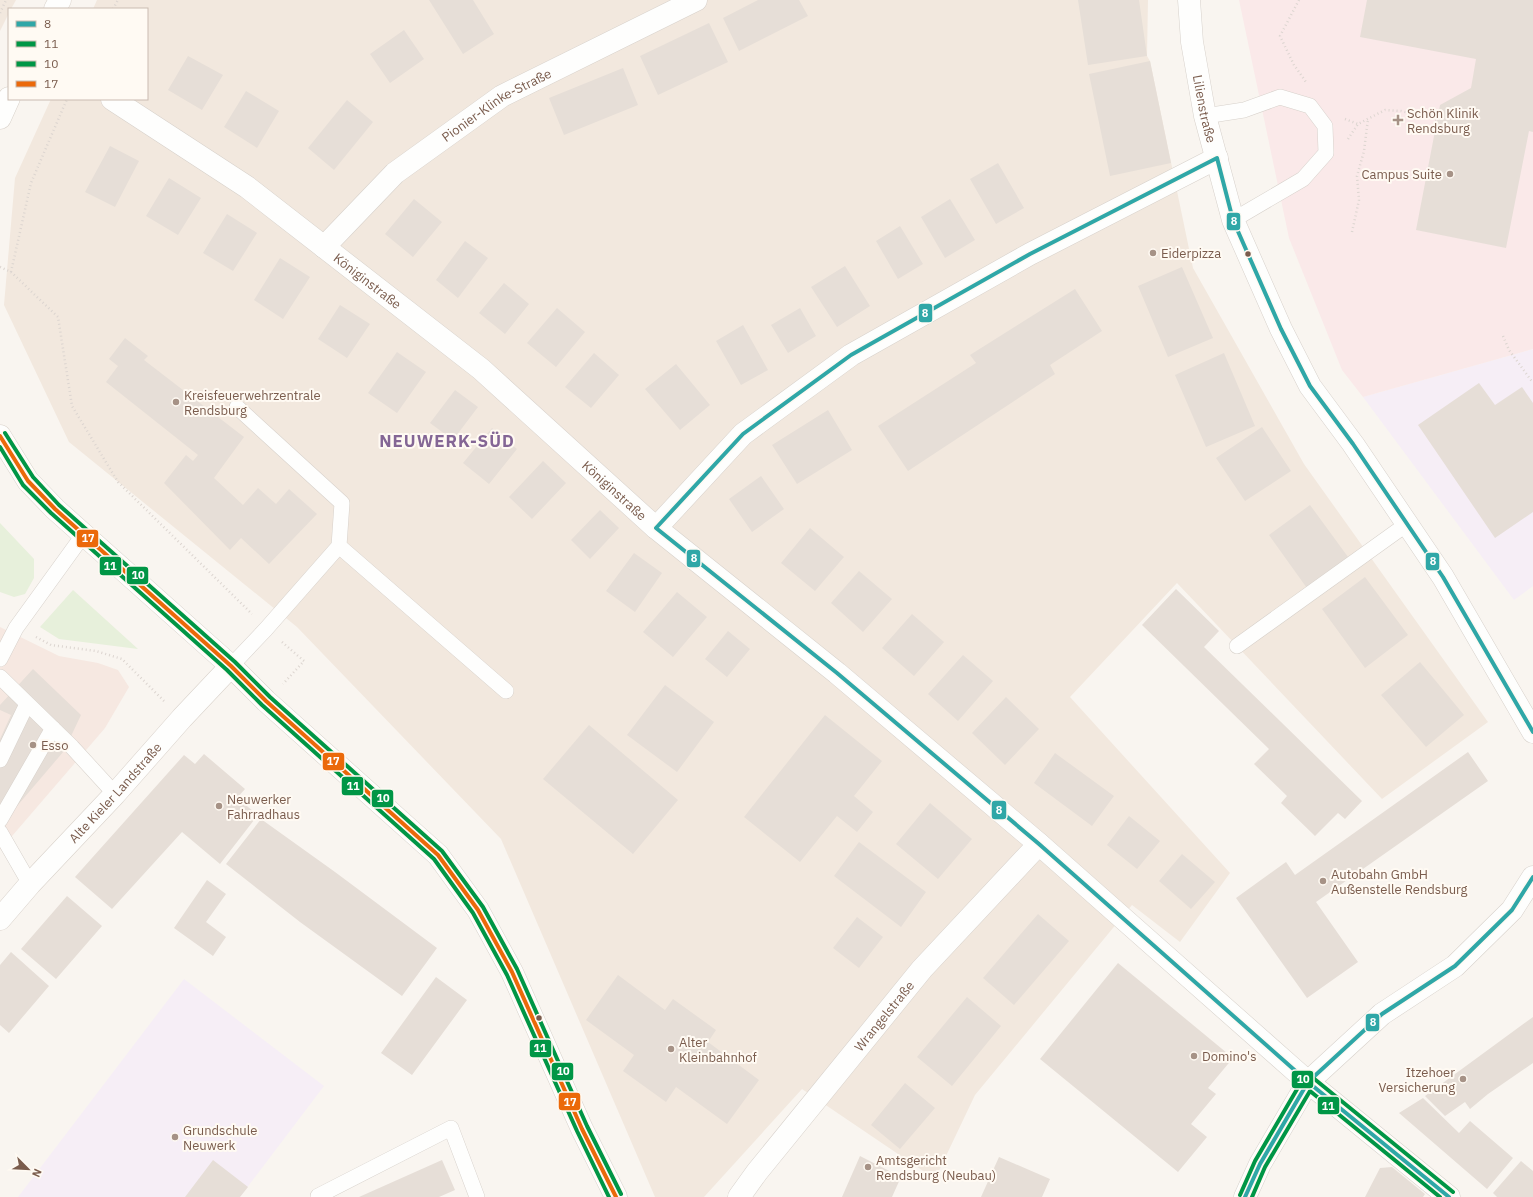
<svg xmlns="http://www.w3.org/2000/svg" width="1533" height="1197" font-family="'IBM Plex Sans',sans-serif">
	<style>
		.residential { fill: #f2e8de }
		.commercial { fill: #f6e8e1 }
		.education { fill: #f6eef6 }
		.medical { fill: #fae9e9 }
		.green { fill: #e7f0db }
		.building { fill: #e6ded7 }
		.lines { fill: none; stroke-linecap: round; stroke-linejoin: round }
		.lane-casing { stroke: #d7d1cb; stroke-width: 16 }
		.street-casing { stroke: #d7d1cb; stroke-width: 23 }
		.secondary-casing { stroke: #d9d2cb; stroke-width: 23 }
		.path { stroke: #dcd5d0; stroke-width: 2.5; stroke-dasharray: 1 3; stroke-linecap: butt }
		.lane { stroke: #fefefd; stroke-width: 15 }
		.street { stroke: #fefefd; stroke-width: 22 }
		.secondary { stroke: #fefefd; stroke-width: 22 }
		.bus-1-casing { stroke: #fffaf3; stroke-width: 7 }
		.bus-2-casing { stroke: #fffaf3; stroke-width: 7 }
		.bus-3-casing { stroke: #fffaf3; stroke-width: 7 }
		.bus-4-casing { stroke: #fffaf3; stroke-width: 7 }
		.bus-1 { stroke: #2fa7a7; stroke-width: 4 }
		.bus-2 { stroke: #009646; stroke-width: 4 }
		.bus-3 { stroke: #009646; stroke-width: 4 }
		.bus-4 { stroke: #eb690a; stroke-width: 4 }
		.poi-dot { fill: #a69286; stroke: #fffaf3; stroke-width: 1.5 }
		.bus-dot { fill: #7a5c4d; stroke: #fffaf3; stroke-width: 1.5 }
		.labels { text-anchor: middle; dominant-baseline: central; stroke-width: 4; stroke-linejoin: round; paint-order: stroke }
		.street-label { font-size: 13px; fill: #7a5c4d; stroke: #fffaf3 }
		.poi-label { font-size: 13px; fill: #7a5c4d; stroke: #fffaf3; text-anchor: start }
		.district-label { font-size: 17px; font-weight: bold; letter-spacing: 1px; fill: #846695; stroke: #fffaf3 }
		.line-badge { stroke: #fffaf3; stroke-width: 1.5 }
		.badge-label { font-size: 11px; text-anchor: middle; font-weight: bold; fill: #fff }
	</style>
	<rect width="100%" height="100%" fill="#f9f5f0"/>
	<path class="residential" d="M 0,0 L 16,0 L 11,9 L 9,9 L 9,13 L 0,31 Z
		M 97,0 L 1148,0 L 1147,56 L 1150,61 L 1193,268 L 1304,464 L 1488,722 L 1382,799 L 1177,583 L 1070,697 L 1230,873 L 1180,942 L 1132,905 L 975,1095 L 935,1179 L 802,1089 L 704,1197 L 655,1197 L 501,839 L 297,627 L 69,442 L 4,305 L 15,178 L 51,99 L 147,99 L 147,9 L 93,9 Z"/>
	<path class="commercial" d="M 0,627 L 59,656 L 98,663 L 118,670 L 129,687 L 105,728 L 0,850 Z"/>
	<path class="education" d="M 1533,349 L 1533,586 L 1514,600 L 1363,397 Z
		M 184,979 L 324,1086 L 240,1197 L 18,1197 Z"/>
	<path class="medical" d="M 1239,0 L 1533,0 L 1533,349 L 1363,397 L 1342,370 L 1289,238 Z"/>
	<path class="green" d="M 0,523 L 34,559 L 34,578 L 25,594 L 14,597 L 0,592 Z
		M 73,590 L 138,649 L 59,639 L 40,627 Z"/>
	<path class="building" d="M 429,0 L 473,0 L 494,34 L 463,54 Z
		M 758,0 L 799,0 L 808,16 L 739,51 L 723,18 Z
		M 1078,0 L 1139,0 L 1147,56 L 1088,65 Z
		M 1367,0 L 1533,0 L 1533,132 L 1529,131 L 1506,248 L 1416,230 L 1440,105 L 1471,88 L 1476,59 L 1360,37 Z
		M 709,23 L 728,62 L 658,95 L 640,56 Z
		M 404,30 L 424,59 L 390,83 L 370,54 Z
		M 188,56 L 223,75 L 202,110 L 168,90 Z
		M 1150,61 L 1171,163 L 1110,176 L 1089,74 Z
		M 623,68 L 638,105 L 564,135 L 549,98 Z
		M 246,91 L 279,111 L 257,148 L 224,127 Z
		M 347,100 L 373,122 L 334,170 L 308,148 Z
		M 110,146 L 139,161 L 115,207 L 85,192 Z
		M 998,163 L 1024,208 L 996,224 L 970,179 Z
		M 169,178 L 201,198 L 178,235 L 146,216 Z
		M 414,199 L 442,222 L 413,257 L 385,234 Z
		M 950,199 L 975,240 L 945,258 L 921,217 Z
		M 227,214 L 257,233 L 233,271 L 203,253 Z
		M 900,226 L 923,264 L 898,279 L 876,241 Z
		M 465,241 L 488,258 L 458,298 L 436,280 Z
		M 280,258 L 310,277 L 283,319 L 254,300 Z
		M 845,266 L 870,306 L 837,327 L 811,287 Z
		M 1182,267 L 1213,338 L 1168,357 L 1138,286 Z
		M 504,283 L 529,304 L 505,334 L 479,313 Z
		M 1075,289 L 1102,331 L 1050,365 L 1055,374 L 908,471 L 878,426 L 976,363 L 970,355 Z
		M 340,305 L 370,324 L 347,358 L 318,339 Z
		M 557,308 L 585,332 L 556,367 L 527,343 Z
		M 800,308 L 816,336 L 788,353 L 771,325 Z
		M 743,325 L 768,370 L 741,385 L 716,341 Z
		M 125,338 L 148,356 L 144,360 L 244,437 L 214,478 L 243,505 L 258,488 L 276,504 L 289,489 L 317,514 L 269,564 L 241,538 L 230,550 L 164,483 L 186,455 L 193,461 L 198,455 L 106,382 L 118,366 L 109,359 Z
		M 397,352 L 426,372 L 397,413 L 368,393 Z
		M 594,353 L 619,375 L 591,408 L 565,387 Z
		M 1224,353 L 1255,426 L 1206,447 L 1175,375 Z
		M 676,364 L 710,405 L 680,430 L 645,389 Z
		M 1479,383 L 1495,405 L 1522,387 L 1533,403 L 1533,512 L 1495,538 L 1418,425 Z
		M 455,390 L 478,407 L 453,440 L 430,423 Z
		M 828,410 L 852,450 L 797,484 L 772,445 Z
		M 1262,427 L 1291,471 L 1245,501 L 1216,458 Z
		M 492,428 L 517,449 L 489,484 L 463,463 Z
		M 543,461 L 566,483 L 532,519 L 509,497 Z
		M 761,476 L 784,509 L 752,532 L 729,499 Z
		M 1310,505 L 1351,561 L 1309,591 L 1269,535 Z
		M 600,510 L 619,528 L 590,559 L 571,540 Z
		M 810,528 L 844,557 L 815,591 L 781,563 Z
		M 634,553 L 662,573 L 635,612 L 606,591 Z
		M 859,571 L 892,599 L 863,632 L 831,603 Z
		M 1365,577 L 1408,635 L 1365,668 L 1322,609 Z
		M 1176,589 L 1219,631 L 1204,647 L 1362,801 L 1345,819 L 1338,813 L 1315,836 L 1281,803 L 1287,796 L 1254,764 L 1269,749 L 1142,625 Z
		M 677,592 L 707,617 L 673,657 L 643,632 Z
		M 912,614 L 944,642 L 914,676 L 882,648 Z
		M 728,631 L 750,649 L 727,677 L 705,659 Z
		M 963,655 L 993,681 L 958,721 L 928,694 Z
		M 1420,662 L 1464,715 L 1426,747 L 1381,695 Z
		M 33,669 L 81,715 L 64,751 L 6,819 L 0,814 L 0,739 L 11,715 L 0,710 L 0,705 Z
		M 665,685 L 714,722 L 677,772 L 627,735 Z
		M 1006,697 L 1039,729 L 1005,765 L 972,733 Z
		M 825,715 L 882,761 L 854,796 L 873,812 L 857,832 L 837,816 L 800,862 L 744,817 Z
		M 589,725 L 678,800 L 633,854 L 543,779 Z
		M 1468,752 L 1488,781 L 1316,902 L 1358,962 L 1307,998 L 1236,898 L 1286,862 L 1295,875 Z
		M 1055,753 L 1114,796 L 1092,826 L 1034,783 Z
		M 204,754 L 245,789 L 237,798 L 258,815 L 220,864 L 182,832 L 112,909 L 75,877 L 184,755 L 195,764 Z
		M 930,803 L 972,839 L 938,879 L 896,844 Z
		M 1129,816 L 1160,841 L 1137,869 L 1107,845 Z
		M 261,819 L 335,872 L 437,948 L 402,996 L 300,922 L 226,864 Z
		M 859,842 L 926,892 L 901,927 L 834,876 Z
		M 1182,854 L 1215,882 L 1191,909 L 1159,881 Z
		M 207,880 L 226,894 L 206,922 L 226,937 L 213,956 L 174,928 Z
		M 67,896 L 102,926 L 56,979 L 21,949 Z
		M 1038,914 L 1069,941 L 1014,1005 L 983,978 Z
		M 857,917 L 883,937 L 859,968 L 833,948 Z
		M 11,952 L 49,986 L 9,1033 L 0,1025 L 0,965 Z
		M 1118,963 L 1233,1058 L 1208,1088 L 1216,1094 L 1191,1124 L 1207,1137 L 1178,1172 L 1040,1059 Z
		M 618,975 L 665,1010 L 673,999 L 716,1030 L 708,1042 L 759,1080 L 727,1124 L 676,1087 L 666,1102 L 623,1071 L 634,1055 L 586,1020 Z
		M 436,977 L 467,1000 L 412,1075 L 381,1053 Z
		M 967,997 L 1001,1026 L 952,1086 L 917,1057 Z
		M 1533,1017 L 1533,1063 L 1488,1094 L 1470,1109 L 1465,1102 L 1445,1116 L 1425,1096 Z
		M 905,1083 L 935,1108 L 900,1149 L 871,1125 Z
		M 1423,1098 L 1459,1133 L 1470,1121 L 1513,1158 L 1487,1189 L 1399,1113 Z
		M 860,1156 L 901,1177 L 892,1197 L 842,1197 Z
		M 999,1157 L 1050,1179 L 1042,1197 L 981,1197 Z
		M 213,1160 L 248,1187 L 240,1197 L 185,1197 Z
		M 442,1160 L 455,1190 L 439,1197 L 359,1197 Z
		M 1521,1161 L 1533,1171 L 1533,1197 L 1497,1197 L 1493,1193 Z
		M 1392,1167 L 1425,1194 L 1423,1197 L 1365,1197 L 1380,1168 Z"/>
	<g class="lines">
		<g class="lane-casing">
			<path id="lane" d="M 1205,116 L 1244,110 L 1280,97 L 1310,106 L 1325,126 L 1326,153 L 1303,179 L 1233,220
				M 339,546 L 506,691
				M 1237,646 L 1407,524
				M 0,659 L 16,628 L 84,534
				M 231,666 L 266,629 L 339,546 L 342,503 L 237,407
				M 0,677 L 72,747 L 115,794
				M 0,760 L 27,704
				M 0,820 L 53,728
				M 0,832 L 30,884
				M 319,1197 L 318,1196 L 451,1128 L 477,1197"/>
		</g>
		<g class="street-casing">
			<g id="street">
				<path id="s1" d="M 1189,0 L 1192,42 L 1205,116 L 1233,220 L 1281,329 L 1310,386 L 1353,444 L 1443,577 L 1533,732"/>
				<path id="s2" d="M 112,99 L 247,187 L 481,369 L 656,528 L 837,673 L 1039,844 L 1308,1082 L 1449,1197"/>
				<path id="s3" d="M 324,247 L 395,173 L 502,96 L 696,0"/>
				<path d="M 656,528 L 743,434 L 851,355 L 1030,254 L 1217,158"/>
				<path id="s4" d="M 739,1197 L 757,1172 L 922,969 L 1039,844"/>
				<path d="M 1245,1197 L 1260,1164 L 1308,1082 L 1382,1014 L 1455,966 L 1512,910 L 1533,877"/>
			</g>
		</g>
		<g class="secondary-casing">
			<g id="secondary">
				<path d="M 55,9 L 60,0"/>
				<path d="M 0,118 L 9,98"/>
				<path d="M 0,436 L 28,481 L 55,509 L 231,666 L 266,701 L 438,855 L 478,910 L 512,972 L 582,1129 L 616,1197"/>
				<path id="s5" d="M 0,919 L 30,884 L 115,794 L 182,718 L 231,666"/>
			</g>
		</g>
		<path class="path" d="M 1299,0 L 1280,36 L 1294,65 L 1306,82
			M 113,9 L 118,0
			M 0,13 L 6,0
			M 1345,119 L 1358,124
			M 1348,139 L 1358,124 L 1385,110 L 1401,111 L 1437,120
			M 1352,232 L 1359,200 L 1357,176 L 1364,151 L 1368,119
			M 0,267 L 11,272 L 58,317 L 72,406 L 118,482 L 252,614
			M 11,272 L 31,183 L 67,99
			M 1503,336 L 1509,350 L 1533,383
			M 36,637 L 51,645 L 96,651 L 122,659 L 164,701
			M 282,642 L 304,661 L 283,684"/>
		<use href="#lane" class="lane"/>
		<use href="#street" class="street"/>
		<use href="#secondary" class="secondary"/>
		<g class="bus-1-casing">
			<path id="bus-1" d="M 1245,1197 L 1260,1164 L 1308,1082 L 1382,1014 L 1455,966 L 1512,910 L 1533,877
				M 1449,1197 L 1308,1082 L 1039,844 L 837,673 L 656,528 L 743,434 L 851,355 L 1030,254 L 1217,158 L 1233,220 L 1281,329 L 1310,386 L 1353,444 L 1443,577 L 1533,732"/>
		</g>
		<g class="bus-2-casing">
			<path id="bus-2" d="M 0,447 L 23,485 L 51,513 L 227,670 L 262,705 L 434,859 L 473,913 L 507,975 L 577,1131 L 609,1197
				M 1252,1197 L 1265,1167 L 1310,1091 L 1440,1197"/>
		</g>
		<g class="bus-3-casing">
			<path id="bus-3" d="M 5,433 L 33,477 L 59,505 L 235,662 L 270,697 L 442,851 L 483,907 L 517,969 L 587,1126 L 621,1194
				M 1240,1195 L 1255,1161 L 1303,1079 L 1308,1076 L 1312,1077 L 1453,1192"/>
		</g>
		<g class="bus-4-casing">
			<path id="bus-4" d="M 0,436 L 28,481 L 55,509 L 231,666 L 266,701 L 438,855 L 478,910 L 512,972 L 582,1129 L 616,1197"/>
		</g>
		<use href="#bus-1" class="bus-1"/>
		<use href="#bus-2" class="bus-2"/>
		<use href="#bus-3" class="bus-3"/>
		<use href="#bus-4" class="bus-4"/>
	</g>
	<g class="poi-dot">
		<path d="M1396 114h4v4h4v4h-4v4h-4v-4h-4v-4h4z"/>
		<circle cx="1450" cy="174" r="4"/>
		<circle cx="1153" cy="253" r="4"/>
		<circle cx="176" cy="402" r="4"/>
		<circle cx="33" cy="745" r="4"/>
		<circle cx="219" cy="806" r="4"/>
		<circle cx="1323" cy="881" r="4"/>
		<circle cx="671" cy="1049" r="4"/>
		<circle cx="1194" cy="1056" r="4"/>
		<circle cx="1463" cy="1079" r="4"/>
		<circle cx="175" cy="1137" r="4"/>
		<circle cx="868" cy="1167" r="4"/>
	</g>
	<g class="bus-dot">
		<circle cx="1248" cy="254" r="3.5"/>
		<circle cx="539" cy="1018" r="3.5"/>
	</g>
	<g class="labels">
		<g class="street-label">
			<text stroke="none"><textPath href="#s3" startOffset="225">Pionier-Klinke-Straße</textPath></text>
			<text stroke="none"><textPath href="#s1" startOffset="110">Lilienstraße</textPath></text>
			<text stroke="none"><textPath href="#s2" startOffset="314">Königinstraße</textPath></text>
			<text stroke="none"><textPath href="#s2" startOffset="638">Königinstraße</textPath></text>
			<text stroke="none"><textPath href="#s5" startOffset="171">Alte Kieler Landstraße</textPath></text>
			<text stroke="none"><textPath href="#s4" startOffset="232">Wrangelstraße</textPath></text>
		</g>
		<g class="poi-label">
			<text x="1407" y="113">Schön Klinik<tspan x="1407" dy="15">Rendsburg</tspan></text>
			<text x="1442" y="174" text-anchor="end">Campus Suite</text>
			<text x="1161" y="253">Eiderpizza</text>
			<text x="184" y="395">Kreisfeuerwehrzentrale<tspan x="184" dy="15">Rendsburg</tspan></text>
			<text x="41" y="745">Esso</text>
			<text x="227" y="799">Neuwerker<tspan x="227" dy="15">Fahrradhaus</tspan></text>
			<text x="1331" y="874">Autobahn GmbH<tspan x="1331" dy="15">Außenstelle Rendsburg</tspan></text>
			<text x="679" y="1042">Alter<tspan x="679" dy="15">Kleinbahnhof</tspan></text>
			<text x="1202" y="1056">Domino's</text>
			<text x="1455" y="1072" text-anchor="end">Itzehoer<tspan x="1455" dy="15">Versicherung</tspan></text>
			<text x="183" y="1130">Grundschule<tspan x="183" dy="15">Neuwerk</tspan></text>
			<text x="876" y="1160">Amtsgericht<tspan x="876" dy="15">Rendsburg (Neubau)</tspan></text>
		</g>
		<g class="district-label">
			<text x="447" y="441">NEUWERK-SÜD</text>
		</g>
	</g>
	<g class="line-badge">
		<rect x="1226" y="212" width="15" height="19" rx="4" fill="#2fa7a7"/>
		<rect x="918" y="303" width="15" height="20" rx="4" fill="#2fa7a7"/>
		<rect x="76" y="529" width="23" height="19" rx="4" fill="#eb690a"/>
		<rect x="686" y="549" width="15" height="19" rx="4" fill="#2fa7a7"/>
		<rect x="1425" y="552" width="15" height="19" rx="4" fill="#2fa7a7"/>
		<rect x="99" y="556" width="23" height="20" rx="4" fill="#009646"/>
		<rect x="126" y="566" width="23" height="19" rx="4" fill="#009646"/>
		<rect x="322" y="752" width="23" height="19" rx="4" fill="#eb690a"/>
		<rect x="341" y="776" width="23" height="20" rx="4" fill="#009646"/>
		<rect x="371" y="789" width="23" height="19" rx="4" fill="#009646"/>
		<rect x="991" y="800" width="16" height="20" rx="4" fill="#2fa7a7"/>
		<rect x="1365" y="1013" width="15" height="19" rx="4" fill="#2fa7a7"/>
		<rect x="529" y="1039" width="23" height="19" rx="4" fill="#009646"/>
		<rect x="551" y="1062" width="23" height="19" rx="4" fill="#009646"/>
		<rect x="1291" y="1070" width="23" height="19" rx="4" fill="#009646"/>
		<rect x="558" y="1092" width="23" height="19" rx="4" fill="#eb690a"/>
		<rect x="1317" y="1096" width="23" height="19" rx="4" fill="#009646"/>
	</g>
	<g class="badge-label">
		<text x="1234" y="225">8</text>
		<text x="925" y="317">8</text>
		<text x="88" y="542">17</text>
		<text x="694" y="562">8</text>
		<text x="1433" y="565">8</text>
		<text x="110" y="570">11</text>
		<text x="138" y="579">10</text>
		<text x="333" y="765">17</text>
		<text x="353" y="790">11</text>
		<text x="383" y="802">10</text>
		<text x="999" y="814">8</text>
		<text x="1373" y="1026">8</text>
		<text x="540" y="1052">11</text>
		<text x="563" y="1075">10</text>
		<text x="1303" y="1083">10</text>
		<text x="570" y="1106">17</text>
		<text x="1328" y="1110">11</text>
	</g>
	<rect x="8" y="8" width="140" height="92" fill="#fffaf3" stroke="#cabbb1"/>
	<rect x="16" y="21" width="20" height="6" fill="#2fa7a7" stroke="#cabbb1"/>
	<text x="44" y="28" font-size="12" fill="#7a5c4d">8</text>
	<rect x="16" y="41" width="20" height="6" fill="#009646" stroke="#cabbb1"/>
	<text x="44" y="48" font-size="12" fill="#7a5c4d">11</text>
	<rect x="16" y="61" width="20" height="6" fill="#009646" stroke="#cabbb1"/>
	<text x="44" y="68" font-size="12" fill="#7a5c4d">10</text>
	<rect x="16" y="81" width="20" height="6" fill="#eb690a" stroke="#cabbb1"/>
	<text x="44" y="88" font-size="12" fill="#7a5c4d">17</text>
	<g transform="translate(28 1169) rotate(114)" stroke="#fffaf3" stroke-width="3" paint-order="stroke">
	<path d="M0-3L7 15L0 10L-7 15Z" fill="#7a5c4d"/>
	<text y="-6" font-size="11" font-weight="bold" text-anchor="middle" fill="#7a5c4d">N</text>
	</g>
</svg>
